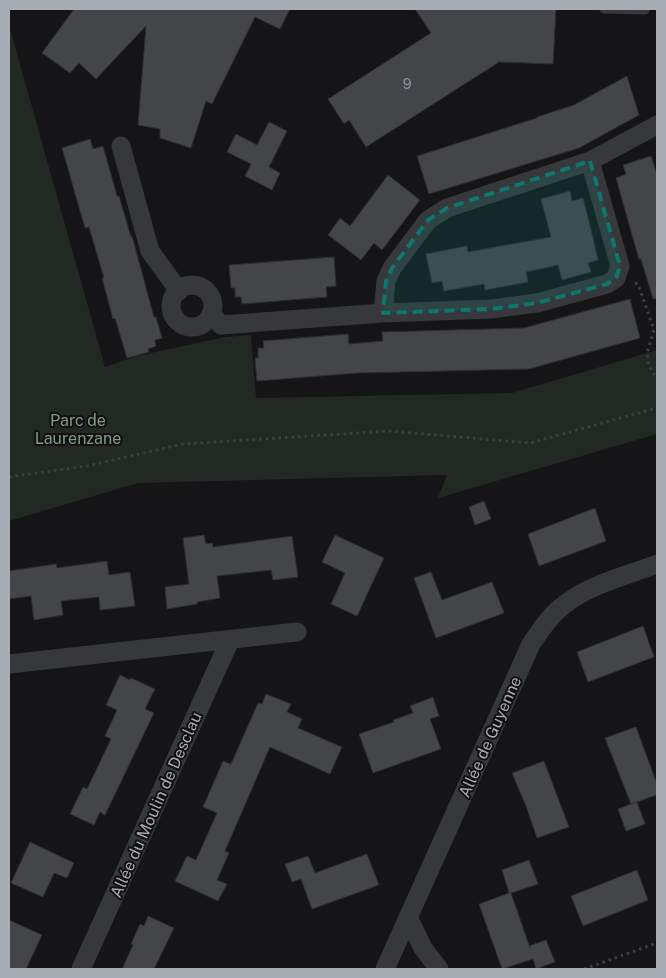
<svg xmlns="http://www.w3.org/2000/svg" width="666" height="978" font-family="'Public Sans',sans-serif">
	<style>
		.green { fill: #222822 }
		.building { fill: #444549; stroke: #2f2f32 }
		.lines { fill: none; stroke-linecap: round; stroke-linejoin: round }
		.path { stroke: #3d3e42; stroke-width: 3; stroke-dasharray: 2.5 4; stroke-linecap: butt }
		.service { stroke: #37383b; stroke-width: 9 }
		.minor { stroke: #37383b; stroke-width: 19 }
		.marked { fill: #0f766e; fill-opacity: 0.2; stroke: #0f766e; stroke-width: 4; stroke-dasharray: 10 6; stroke-linejoin: round }
		.labels { text-anchor: middle; dominant-baseline: central; stroke-width: 4; stroke-linejoin: round; paint-order: stroke }
		.number-label { font-size: 14px; fill: #8f939a }
		.park-label { font-size: 16px; fill: #829e82; stroke: #101012 }
		.street-label { font-size: 16px; fill: #a8adb5; stroke: #101012 }
	</style>
	<rect width="100%" height="100%" fill="#151517"/>
	<path class="green" d="M 9,25 L 105,367 L 137,356 L 225,337 L 251,335 L 256,398 L 512,393 L 657,350 L 657,434 L 438,498 L 447,475 L 138,483 L 9,521 Z"/>
	<path class="building" d="M 74,9 L 290,9 L 280,29 L 255,17 L 212,104 L 206,101 L 191,148 L 160,138 L 160,129 L 138,125 L 146,26 L 96,79 L 79,63 L 70,73 L 42,53 Z
		M 415,9 L 556,9 L 553,64 L 499,62 L 366,147 L 349,120 L 344,124 L 328,99 L 431,33 Z
		M 627,76 L 639,115 L 579,148 L 429,194 L 417,156 L 537,118 L 537,117 L 574,105 Z
		M 269,122 L 287,131 L 269,167 L 280,173 L 272,190 L 245,176 L 251,164 L 227,152 L 236,134 L 257,145 Z
		M 90,139 L 93,149 L 103,146 L 117,196 L 119,196 L 131,237 L 132,236 L 154,317 L 156,317 L 162,338 L 155,340 L 156,346 L 148,349 L 149,352 L 127,358 L 115,318 L 113,319 L 102,278 L 104,278 L 89,227 L 85,228 L 62,148 Z
		M 651,156 L 657,175 L 657,298 L 653,299 L 641,259 L 639,259 L 636,249 L 616,178 L 626,174 L 623,165 Z
		M 388,175 L 420,200 L 382,250 L 374,243 L 361,260 L 328,235 L 340,218 L 350,226 Z
		M 570,191 L 572,201 L 583,198 L 593,238 L 598,260 L 588,263 L 591,272 L 562,280 L 558,265 L 526,272 L 528,282 L 485,290 L 484,284 L 444,291 L 442,281 L 432,283 L 426,254 L 467,246 L 468,252 L 551,237 L 541,199 Z
		M 334,257 L 336,286 L 326,287 L 327,297 L 242,304 L 241,297 L 235,297 L 235,288 L 231,288 L 229,265 Z
		M 630,299 L 640,338 L 529,369 L 357,373 L 257,381 L 255,358 L 258,358 L 258,348 L 264,348 L 263,341 L 348,334 L 349,344 L 383,341 L 382,332 L 524,328 Z
		M 484,501 L 491,519 L 475,525 L 469,507 Z
		M 595,508 L 606,541 L 539,566 L 528,534 Z
		M 204,535 L 206,544 L 212,543 L 213,547 L 292,536 L 298,577 L 273,580 L 271,570 L 217,576 L 220,598 L 197,602 L 197,604 L 167,609 L 165,587 L 189,584 L 183,538 Z
		M 335,535 L 384,558 L 357,616 L 331,604 L 345,573 L 322,562 Z
		M 107,561 L 109,575 L 130,572 L 135,606 L 100,610 L 99,597 L 61,601 L 63,615 L 34,620 L 31,596 L 9,599 L 9,571 L 56,564 L 57,568 Z
		M 431,572 L 442,600 L 492,582 L 504,613 L 436,638 L 414,578 Z
		M 643,626 L 654,657 L 588,682 L 577,652 Z
		M 120,675 L 130,680 L 131,678 L 155,689 L 145,709 L 154,713 L 105,815 L 100,812 L 94,825 L 70,814 L 83,787 L 87,789 L 111,739 L 105,736 L 117,710 L 106,705 Z
		M 266,694 L 291,704 L 287,712 L 302,719 L 298,728 L 342,747 L 330,774 L 270,747 L 225,851 L 229,853 L 217,880 L 227,884 L 218,901 L 175,881 L 187,856 L 196,860 L 217,813 L 203,807 L 223,761 L 231,764 L 258,703 L 262,704 Z
		M 433,697 L 439,716 L 430,719 L 441,749 L 373,773 L 359,734 L 394,722 L 393,720 L 413,713 L 410,706 Z
		M 636,727 L 657,784 L 657,795 L 631,804 L 605,738 Z
		M 544,761 L 569,827 L 537,838 L 526,806 L 512,773 Z
		M 637,802 L 645,824 L 626,831 L 618,809 Z
		M 30,842 L 74,863 L 67,878 L 54,873 L 43,897 L 11,883 Z
		M 367,854 L 379,885 L 312,909 L 301,879 L 292,882 L 285,864 L 308,856 L 315,873 Z
		M 529,860 L 538,884 L 511,893 L 530,948 L 529,946 L 546,940 L 555,962 L 536,969 L 533,959 L 502,969 L 479,904 L 509,893 L 502,870 Z
		M 637,870 L 648,900 L 583,926 L 571,896 Z
		M 148,916 L 174,928 L 154,969 L 122,969 L 133,945 L 131,944 L 140,924 L 144,926 Z
		M 9,920 L 42,935 L 26,969 L 9,969 Z"/>
	<g class="lines">
		<path class="path" d="M 635,283 L 638,284 L 654,330 L 647,353 L 649,366 L 657,379
			M 9,477 L 87,466 L 183,444 L 389,431 L 530,443 L 657,408
			M 584,969 L 657,943"/>
		<path class="service" d="M 604,9 L 645,10"/>
		<path class="minor" d="M 121,146 L 150,251 L 179,291
			M 590,161 L 620,266 L 616,278 L 607,284 L 537,303 L 491,309 L 383,313 L 386,281 L 392,268 L 428,220 L 447,208 L 590,161 L 657,125
			M171 306a21 21 0 1 1 42 0a21 21 0 1 1-42 0Z
			M 211,314 L 221,325 L 383,313
			M 9,664 L 297,632
			M 408,917 L 423,948 L 439,969
			M 81,969 L 230,640
			M 385,969 L 531,644 C 541,630 550,615 564,605 C 590,584 626,576 657,564"/>
	</g>
	<path class="marked" d="M 590,161 L 620,266 L 616,278 L 607,284 L 537,303 L 491,309 L 383,313 L 386,281 L 392,268 L 428,220 L 447,208 Z"/>
	<g class="labels">
		<g class="number-label">
			<text x="407" y="84">9</text>
		</g>
		<g class="park-label">
			<text x="78" y="420">Parc de<tspan x="78" dy="18">Laurenzane</tspan></text>
		</g>
		<g class="street-label">
			<text transform="translate(490 737) rotate(-66)">Allée de Guyenne</text>
			<text transform="translate(156 805) rotate(-66)">Allée du Moulin de Desclau</text>
		</g>
	</g>
	<rect width="666" height="978" fill="none" stroke="#a8adb5" stroke-width="20"/>
</svg>
